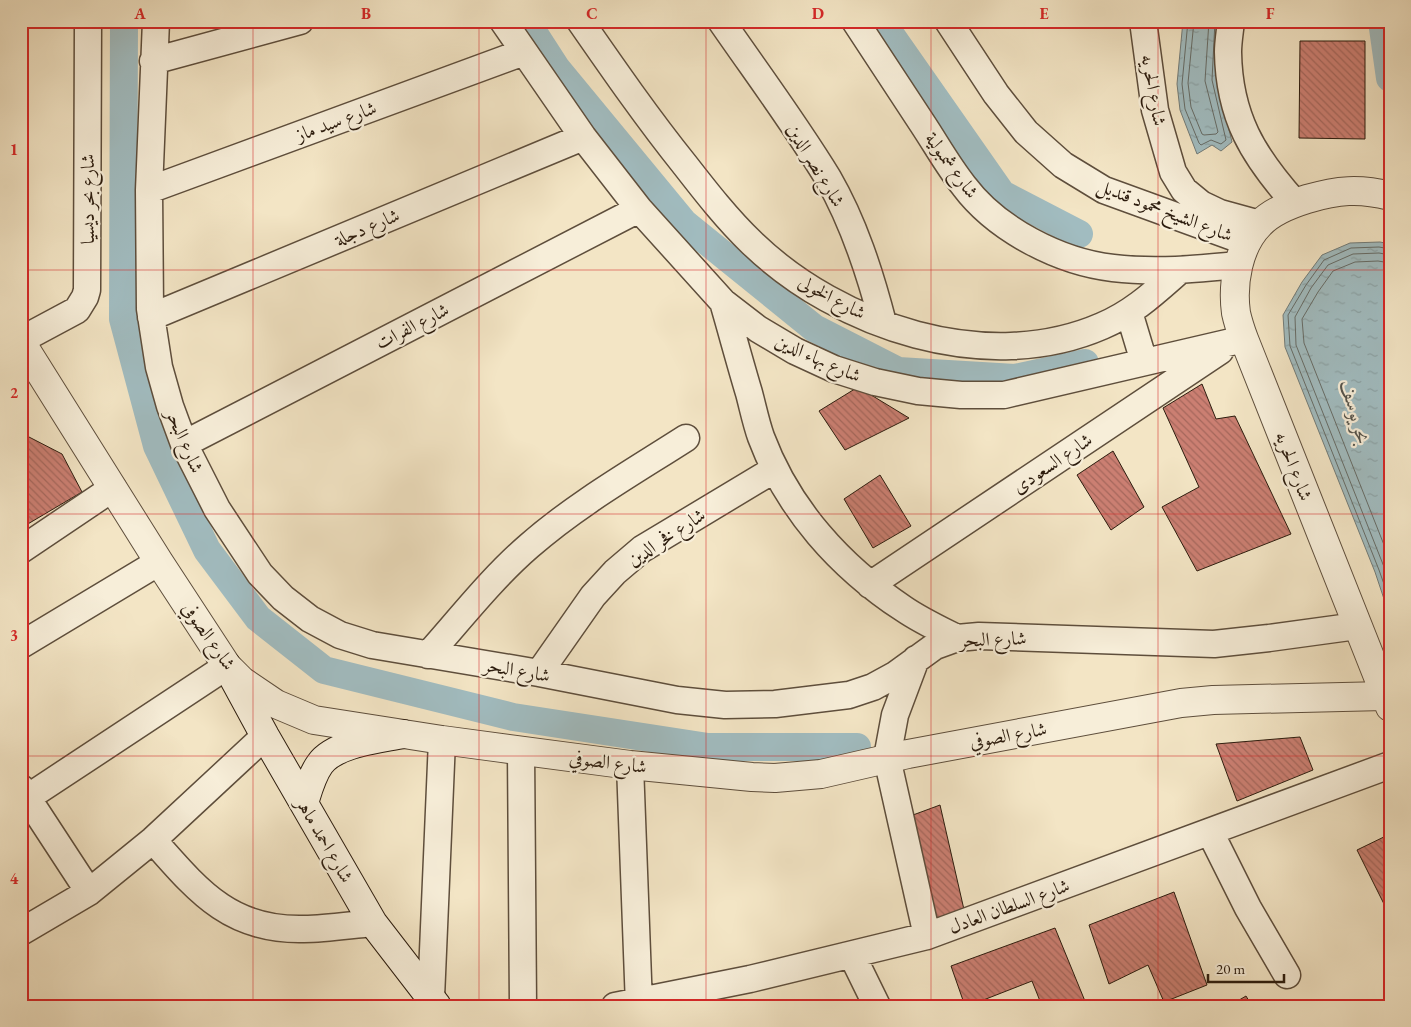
<svg xmlns="http://www.w3.org/2000/svg" width="1411" height="1027" font-family="'EB Garamond',Amiri,serif">
	<style>
		.water { fill: url(#water-ripples); stroke: #727c79 }
		.lines { fill: none; stroke-linecap: round; stroke-linejoin: round }
		.shore { stroke: #666c67; stroke-width: 1 }
		.canal { stroke: #a1bcc0; stroke-width: 28 }
		.building { fill: url(#building-back-hatch); stroke: #2c1c0e }
		.minor-casing { stroke: #5e4e3c; stroke-width: 29 }
		.tertiary-casing { stroke: #5e4e3c; stroke-width: 30 }
		.secondary-casing { stroke: #2c1c0e; stroke-width: 30 }
		.minor { stroke: #f7eed9; stroke-width: 26 }
		.tertiary { stroke: #f7eed9; stroke-width: 28 }
		.secondary { stroke: #f7eed9; stroke-width: 28 }
		.grid { fill: none; stroke: #d62828; stroke-width: 1; stroke-opacity: 0.55 }
		.labels { text-anchor: middle; dominant-baseline: central; stroke-width: 4.5; stroke-linejoin: round; paint-order: stroke }
		.street-label { font-size: 19px; fill: #2c1c0e; stroke: #f7eed9 }
		.water-label { font-size: 20px; font-style: italic; fill: #55544c; stroke: #f7eed9 }
		.neatline { fill: none; stroke: #d62828; stroke-width: 2 }
		.grid-label { font-size: 16px; text-anchor: middle; font-weight: bold; fill: #d62828 }
	</style>
	<defs>
		<pattern id="water-ripples" width="26" height="14" patternUnits="userSpaceOnUse" patternTransform="scale(1.25)"><rect width="26" height="14" fill="#a1bcc0"/><path d="M2 4q2-2 4 0t4 0M15 11q2-2 4 0t4 0" fill="none" stroke="#8ba1a4"/></pattern>
		<pattern id="building-back-hatch" width="6" height="6" patternUnits="userSpaceOnUse" patternTransform="scale(1.25)"><rect width="6" height="6" fill="#cb7f72"/><path d="M-1 5l2 2M0 0l6 6M5-1l2 2" fill="none" stroke="#a5675c"/></pattern>
	</defs>
	<rect width="100%" height="100%" fill="#f3e5c5"/>
	<filter id="stains"><feTurbulence type="fractalNoise" baseFrequency=".004" numOctaves="4"/><feColorMatrix values="0 0 0 0 .2 0 0 0 0 .09 0 0 0 0 .02 0 0 0 .5 -.17"/></filter>
	<radialGradient id="worn" r=".72"><stop offset=".6" stop-color="#630" stop-opacity="0"/><stop offset="1" stop-color="#630" stop-opacity=".3"/></radialGradient>
	<path class="water" d="M 1183,21 L 1220,21 L 1217,80 L 1232,142 L 1221,151 L 1212,145 L 1197,154 L 1180,110 L 1177,84 Z
		M 1380,242 L 1390,244 L 1390,617 L 1375,572 L 1285,347 L 1283,315 L 1302,282 L 1322,255 L 1350,243 Z"/>
	<g class="lines">
		<path class="shore" d="M 1188,21 L 1182,84 L 1185,109 L 1199,143 L 1201,145 L 1211,140 L 1221,144 L 1226,140 L 1212,80 L 1215,21
			M 1194,21 L 1188,83 L 1191,107 L 1202,134 L 1204,135 L 1216,134 L 1218,132 L 1205,81 L 1209,21
			M 1390,249 L 1379,247 L 1351,248 L 1324,260 L 1306,285 L 1288,315 L 1290,346 L 1379,570 L 1390,601
			M 1390,255 L 1379,253 L 1353,254 L 1328,265 L 1311,288 L 1295,317 L 1296,345 L 1390,582
			M 1390,263 L 1378,261 L 1355,262 L 1333,271 L 1318,292 L 1302,319 L 1304,343 L 1390,560"/>
		<path class="canal" d="M 124,21 L 123,319 L 157,446 L 207,550 L 258,618 L 324,670 L 513,717 L 708,747 L 857,747
			M 526,21 L 557,69 L 684,223 L 814,328 L 898,371 L 1015,378 L 1085,363
			M 881,21 L 1002,194 L 1079,234
			M 1382,21 L 1390,78"/>
	</g>
	<path class="building" d="M 1300,41 L 1365,41 L 1365,139 L 1299,138 Z
		M 1202,384 L 1216,419 L 1235,416 L 1291,534 L 1197,571 L 1162,507 L 1199,487 L 1163,408 Z
		M 858,387 L 909,418 L 845,450 L 819,411 Z
		M 29,437 L 62,454 L 82,492 L 21,528 L 21,442 Z
		M 1113,451 L 1144,507 L 1111,530 L 1077,475 Z
		M 880,475 L 911,526 L 873,548 L 844,499 Z
		M 1300,737 L 1313,770 L 1237,801 L 1216,744 Z
		M 940,805 L 965,914 L 931,924 L 913,815 Z
		M 1390,834 L 1390,901 L 1384,904 L 1357,850 Z
		M 1174,892 L 1207,985 L 1164,1002 L 1148,965 L 1109,984 L 1089,925 Z
		M 1055,928 L 1087,1006 L 1042,1006 L 1032,981 L 968,1006 L 965,1006 L 951,966 Z
		M 1246,996 L 1252,1006 L 1229,1006 Z"/>
	<g class="lines">
		<g class="minor-casing">
			<path id="minor" d="M 156,21 L 149,190 L 150,309 L 159,367 L 170,406 L 184,444 L 217,509 L 260,574 L 283,598 L 310,619 L 340,635 L 372,645 L 539,673 L 677,700 L 725,705 L 775,704 L 849,695 L 873,687 L 895,675 L 935,646 L 957,638 L 979,636 L 1214,644 L 1269,638 L 1357,626
				M 503,21 L 583,137 L 639,209 L 723,302 L 758,329 L 795,351 L 834,369 L 875,382 L 918,391 L 961,395 L 1004,395 L 1244,339
				M 580,21 C 614,70 648,119 685,165 C 706,192 727,219 752,243 C 839,327 987,376 1102,326 C 1133,313 1155,292 1179,271
				M 721,21 C 757,73 795,124 828,178 C 854,223 870,273 883,323
				M 855,21 C 877,55 900,89 922,123 C 936,144 948,166 964,186 C 997,230 1060,262 1113,268 C 1155,273 1197,269 1238,265
				M 948,21 L 996,94 L 1026,132 L 1063,165 L 1104,190 L 1247,242
				M 1143,21 L 1155,110 L 1173,172 L 1184,190 L 1201,204 L 1220,213 L 1260,224
				M 1231,21 C 1230,31 1228,42 1228,52 C 1229,117 1253,156 1295,203
				M 153,61 L 300,21
				M 149,190 L 524,52
				M 723,302 C 732,333 740,363 749,393 C 753,408 756,423 761,437 C 788,509 840,567 904,609 C 920,620 939,629 957,638
				M 1129,312 L 1144,362
				M 151,317 L 583,137
				M 21,340 L 77,310 L 85,297 L 87,290 L 88,21
				M 184,444 L 639,209
				M 21,550 L 113,488
				M 870,585 L 1220,351
				M 21,645 L 159,562
				M 428,655 C 461,618 492,578 529,546 C 577,504 633,472 686,438
				M 916,659 L 895,715 L 887,758 L 927,936
				M 539,673 L 593,596 L 615,572 L 642,549 L 775,469
				M 521,751 L 523,1006
				M 630,765 L 639,1006
				M 21,788 L 89,892
				M 21,802 L 227,666
				M 1210,832 L 1248,908 L 1287,975
				M 153,840 C 198,891 230,931 304,929 C 327,929 350,925 373,923
				M 21,932 L 89,892 L 153,840 L 265,736
				M 852,955 L 877,1006
				M 431,998 L 442,740
				M 615,1006 L 750,979 L 927,936 L 1390,765"/>
		</g>
		<g class="tertiary-casing">
			<path id="tertiary" d="M 1390,196 C 1359,188 1338,190 1307,199 C 1291,204 1272,211 1260,224 C 1238,246 1232,284 1236,313 C 1238,322 1241,331 1244,339 L 1390,707
				M 21,342 L 159,562 L 227,666 L 242,681 L 276,704 L 314,720 L 442,740 L 630,765 L 752,777 L 775,778 L 821,774 L 908,754 L 1181,703 L 1213,700 L 1384,696"/>
		</g>
		<g class="secondary-casing">
			<path id="secondary" d="M 227,666 L 265,736 L 373,923 L 437,1006
				M 304,803 C 308,790 312,775 320,764 C 335,743 379,739 403,734"/>
		</g>
		<use href="#minor" class="minor"/>
		<use href="#tertiary" class="tertiary"/>
		<use href="#secondary" class="secondary"/>
	</g>
	<path class="grid" d="M 253,21 L 253,1006M 479,21 L 479,1006M 706,21 L 706,1006M 931,21 L 931,1006M 1158,21 L 1158,1006M 21,270 L 1390,270M 21,514 L 1390,514M 21,756 L 1390,756"/>
	<g class="labels">
		<g class="street-label">
			<text transform="translate(1154 90) rotate(80)">شارع الحريه</text>
			<text transform="translate(336 121) rotate(-20)">شارع سيد ماز</text>
			<text transform="translate(816 165) rotate(59)">شارع نصر الدين</text>
			<text transform="translate(952 165) rotate(54)">شارع شمبولية</text>
			<text transform="translate(87 199) rotate(-90)">شارع بحر ديسيا</text>
			<text transform="translate(1165 210) rotate(21)">شارع الشيخ محمود قنديل</text>
			<text transform="translate(367 227) rotate(-23)">شارع دجلة</text>
			<text transform="translate(832 297) rotate(28)">شارع الخولى</text>
			<text transform="translate(412 326) rotate(-27)">شارع الفرات</text>
			<text transform="translate(818 358) rotate(24)">شارع بهاء الدين</text>
			<text transform="translate(185 441) rotate(67)">شارع البحر</text>
			<text transform="translate(1052 463) rotate(-34)">شارع السعودى</text>
			<text transform="translate(1294 466) rotate(69)">شارع الحريه</text>
			<text transform="translate(666 537) rotate(-33)">شارع فخر الدين</text>
			<text transform="translate(209 636) rotate(55)">شارع الصوفي</text>
			<text transform="translate(993 639) rotate(-2)">شارع البحر</text>
			<text transform="translate(517 670) rotate(10)">شارع البحر</text>
			<text transform="translate(1008 735) rotate(-10)">شارع الصوفي</text>
			<text transform="translate(608 762) rotate(7)">شارع الصوفي</text>
			<text transform="translate(325 840) rotate(60)">شارع احمد ماهر</text>
			<text transform="translate(1009 906) rotate(-20)">شارع السلطان العادل</text>
		</g>
		<g class="water-label">
			<text transform="translate(1356 412) rotate(74)">بحر يوسف</text>
		</g>
	</g>
	<rect width="1411" height="1027" fill="none" stroke="#f3e5c5" stroke-width="55"/>
	<path d="M1208 974v8h76v-8" fill="none" stroke="#2c1c0e" stroke-width="2.5"/>
	<text x="1216" y="974" font-size="15" fill="#2c1c0e" stroke="#f7eed9" stroke-width="4" paint-order="stroke">20 m</text>
	<rect x="28" y="28" width="1356" height="972" class="neatline"/>
	<g class="grid-label">
		<text x="140" y="19">A</text>
		<text x="366" y="19">B</text>
		<text x="592" y="19">C</text>
		<text x="818" y="19">D</text>
		<text x="1044" y="19">E</text>
		<text x="1270" y="19">F</text>
		<text x="14" y="155">1</text>
		<text x="14" y="398">2</text>
		<text x="14" y="641">3</text>
		<text x="14" y="884">4</text>
	</g>
	<rect width="100%" height="100%" filter="url(#stains)"/>
	<rect width="100%" height="100%" fill="url(#worn)"/>
</svg>
